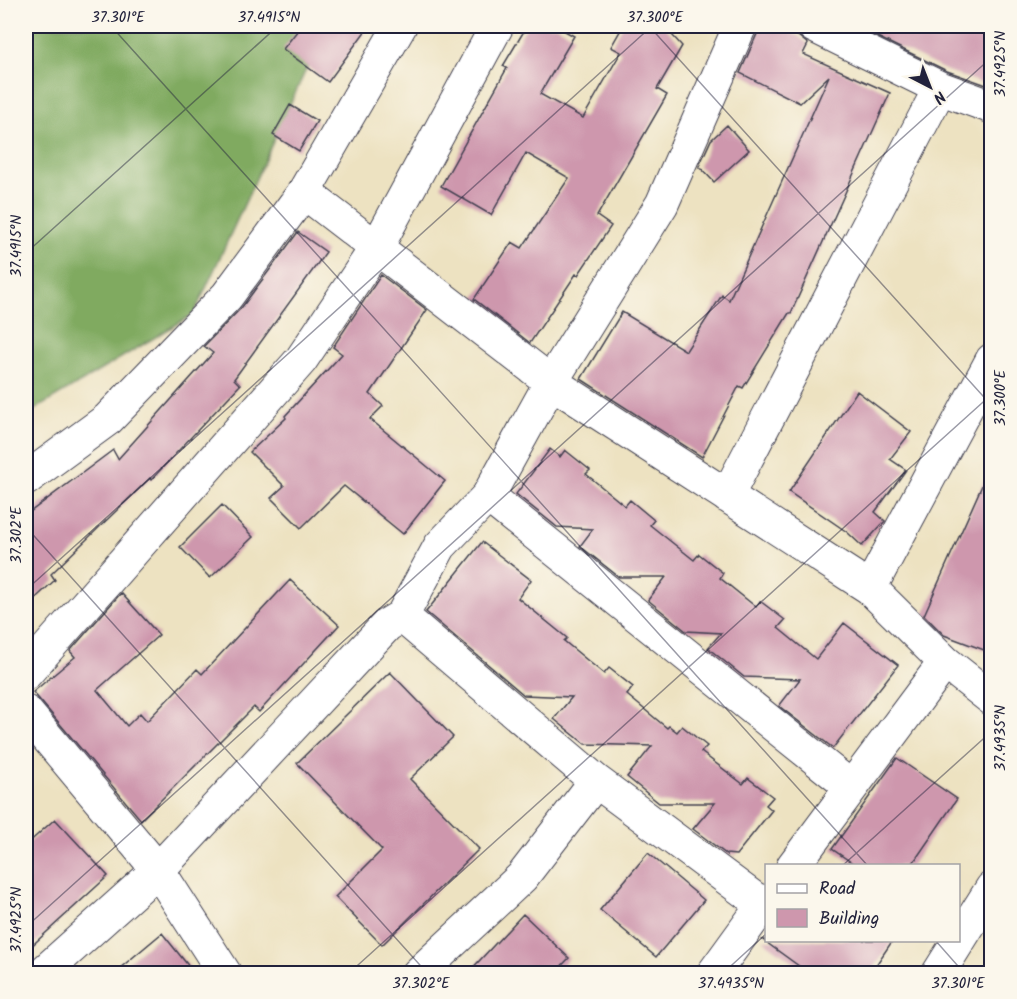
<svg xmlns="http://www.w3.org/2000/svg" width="1017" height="999" font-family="Kalam,sans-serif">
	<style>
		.forest { fill: #80aa61; stroke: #51664e; stroke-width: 1.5 }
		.building { fill: #ce97ad }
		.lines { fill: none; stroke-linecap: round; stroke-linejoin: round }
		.minor-casing { stroke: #403f4f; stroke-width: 35 }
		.tertiary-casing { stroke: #403f4f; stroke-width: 35 }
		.trunk-casing { stroke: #403f4f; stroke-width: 35 }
		.minor { stroke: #fff; stroke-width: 33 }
		.tertiary { stroke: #fff; stroke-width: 33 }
		.trunk { stroke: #fff; stroke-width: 33 }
		.ticks { fill: none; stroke: #22223b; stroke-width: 1.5; stroke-opacity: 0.45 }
		.neatline { fill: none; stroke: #22223b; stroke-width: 2 }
		.ticks-label { font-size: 15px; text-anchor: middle; fill: #22223b }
	</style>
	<rect width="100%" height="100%" fill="#fbf7ec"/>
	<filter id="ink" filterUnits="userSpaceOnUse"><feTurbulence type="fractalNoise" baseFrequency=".0167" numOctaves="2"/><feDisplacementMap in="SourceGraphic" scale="12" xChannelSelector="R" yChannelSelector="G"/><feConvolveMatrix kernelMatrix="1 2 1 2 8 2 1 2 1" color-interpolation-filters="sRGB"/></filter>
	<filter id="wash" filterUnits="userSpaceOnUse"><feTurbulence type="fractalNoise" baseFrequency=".008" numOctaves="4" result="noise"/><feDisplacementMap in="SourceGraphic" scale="24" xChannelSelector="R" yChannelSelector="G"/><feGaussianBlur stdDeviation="1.35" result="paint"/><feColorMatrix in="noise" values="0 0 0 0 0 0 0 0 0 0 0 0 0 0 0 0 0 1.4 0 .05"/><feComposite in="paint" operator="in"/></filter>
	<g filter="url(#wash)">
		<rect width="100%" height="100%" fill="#ede2c1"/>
		<path class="forest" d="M 26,26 L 326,26 L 194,314 L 26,415 Z"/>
		<g id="blocks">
			<path class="building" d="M 301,26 L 369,26 L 328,82 L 283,49 Z
				M 527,26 L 556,26 L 574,36 L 540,94 L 583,118 L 621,52 L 611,47 L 623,26 L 664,26 L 682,46 L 657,89 L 667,95 L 597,216 L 611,226 L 578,275 L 576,274 L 530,343 L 474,299 L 512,242 L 522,248 L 569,178 L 526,153 L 491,215 L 441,186 L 507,68 L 503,66 Z
				M 758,26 L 777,26 L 798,36 L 808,44 L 803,54 L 890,93 L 791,313 L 789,313 L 743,388 L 739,386 L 702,457 L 581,379 L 622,312 L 686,351 L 722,295 L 729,300 L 829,76 L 800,103 L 740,73 L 757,34 Z
				M 855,26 L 978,26 L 992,33 L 992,87 L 947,71 Z
				M 290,105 L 317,121 L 299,151 L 273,135 Z
				M 727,125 L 749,150 L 714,182 L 699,166 L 711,140 Z
				M 298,232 L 326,252 L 234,379 L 240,385 L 151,480 L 150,478 L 51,574 L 55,580 L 26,607 L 26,515 L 113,450 L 118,459 L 213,353 L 204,346 L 242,307 Z
				M 381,275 L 427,310 L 370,394 L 383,406 L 370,419 L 445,481 L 403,534 L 344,486 L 301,528 L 271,498 L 284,486 L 250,452 L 286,418 L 285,416 L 342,354 L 333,347 Z
				M 857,391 L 911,432 L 890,459 L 906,470 L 875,512 L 885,521 L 862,546 L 847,532 L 789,492 Z
				M 550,449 L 560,457 L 565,450 L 590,470 L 586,474 L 625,506 L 630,500 L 654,520 L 650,525 L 694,560 L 699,554 L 723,573 L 720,578 L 756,607 L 760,601 L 785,620 L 778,628 L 816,659 L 844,623 L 898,665 L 833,748 L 779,706 L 800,679 L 744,677 L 708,648 L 721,633 L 686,631 L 648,600 L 666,577 L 619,577 L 580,546 L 593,529 L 557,527 L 516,494 Z
				M 992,463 L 992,653 L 944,635 L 924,615 Z
				M 222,505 L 253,537 L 210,578 L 180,547 Z
				M 482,542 L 531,580 L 518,598 L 567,638 L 564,641 L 604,674 L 609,668 L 633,687 L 627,695 L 667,728 L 669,726 L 677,732 L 682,726 L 707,746 L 701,752 L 743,784 L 748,778 L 773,797 L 766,805 L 772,810 L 736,855 L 726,854 L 693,829 L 715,803 L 659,803 L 627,777 L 652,746 L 585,744 L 554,719 L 572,697 L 524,695 L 426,612 Z
				M 290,580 L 339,625 L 259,712 L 254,707 L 141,820 L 33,692 L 75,657 L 70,651 L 121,593 L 159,635 L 97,690 L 127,726 L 140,713 L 147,721 L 197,669 L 202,674 Z
				M 390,672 L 453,737 L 410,779 L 479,849 L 382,945 L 335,897 L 382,850 L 297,763 Z
				M 897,758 L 957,799 L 911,866 L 857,866 L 832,849 Z
				M 55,819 L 108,876 L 26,951 L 26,845 Z
				M 648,853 L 704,900 L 656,957 L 600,910 Z
				M 523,914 L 569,958 L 554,974 L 467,974 Z
				M 162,933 L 195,974 L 113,974 Z
				M 763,940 L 893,940 L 870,974 L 810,974 Z"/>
		</g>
	</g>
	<g filter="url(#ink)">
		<use href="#blocks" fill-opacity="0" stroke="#403f4f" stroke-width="1.5"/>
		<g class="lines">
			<g class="minor-casing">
				<path id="minor" d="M 814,26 L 940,88 L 992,107
					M 304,192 L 551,382 L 870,588 L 945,662 L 992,699
					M 488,496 L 851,787
					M 727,496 L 940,88
					M 870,588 L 992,360
					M 402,616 L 596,781 L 763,905
					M 26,673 L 301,360 L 377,247 L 497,26
					M 26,712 L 158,870 L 225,974
					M 793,866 L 945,662
					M 42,974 L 158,870 L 387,625 L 402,616 L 440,546 L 488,496 L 551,382 L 662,204 L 740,26
					M 418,974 L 522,877 L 596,781
					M 713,974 L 766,901"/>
			</g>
			<g class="tertiary-casing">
				<path id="tertiary" d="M 26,479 L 108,419 L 227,296 L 304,192 L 400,26"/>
			</g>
			<g class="trunk-casing">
				<path id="trunk" d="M 938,974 L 992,888"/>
			</g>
			<use href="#minor" class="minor"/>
			<use href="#tertiary" class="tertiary"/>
			<use href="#trunk" class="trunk"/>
		</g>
	</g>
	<path class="ticks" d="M 111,26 L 868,866M 649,26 L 992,406M 26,253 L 278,26M 26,527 L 428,974M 26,590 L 652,26M 842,866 L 992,731M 26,927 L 992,57M 935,940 L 965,974M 348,974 L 992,394M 722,974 L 766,934"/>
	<rect width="1017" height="999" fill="none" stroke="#fbf7ec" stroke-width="66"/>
	<rect x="765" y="864" width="195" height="78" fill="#fbf7ec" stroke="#a4a2a5" stroke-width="1.5"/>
	<rect x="777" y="884" width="30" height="9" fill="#ffffff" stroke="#a4a2a5" stroke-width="1.5"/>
	<text x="819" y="894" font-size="18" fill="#22223b">Road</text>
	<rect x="777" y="909" width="30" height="18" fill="#ce97ad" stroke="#a4a2a5" stroke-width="1.5"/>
	<text x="819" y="924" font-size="18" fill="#22223b">Building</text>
	<g transform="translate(930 87) rotate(138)" stroke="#fbf7ec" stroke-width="4.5" paint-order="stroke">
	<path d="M0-4.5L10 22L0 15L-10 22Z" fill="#22223b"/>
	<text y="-9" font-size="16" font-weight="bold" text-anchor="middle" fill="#22223b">N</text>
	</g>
	<rect x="33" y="33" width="951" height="933" class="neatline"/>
	<g class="ticks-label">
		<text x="118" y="22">37.301°E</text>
		<text x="269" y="22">37.4915°N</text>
		<text x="655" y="22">37.300°E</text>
		<text transform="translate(1000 64) rotate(-90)" y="5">37.4925°N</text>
		<text transform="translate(16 246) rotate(-90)" y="5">37.4915°N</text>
		<text transform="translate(1000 398) rotate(-90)" y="5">37.300°E</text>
		<text transform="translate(16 535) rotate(-90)" y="5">37.302°E</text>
		<text transform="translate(1000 738) rotate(-90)" y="5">37.4935°N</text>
		<text transform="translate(16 920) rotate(-90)" y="5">37.4925°N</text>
		<text x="421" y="988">37.302°E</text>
		<text x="731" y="988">37.4935°N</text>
		<text x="958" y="988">37.301°E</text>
	</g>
</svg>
